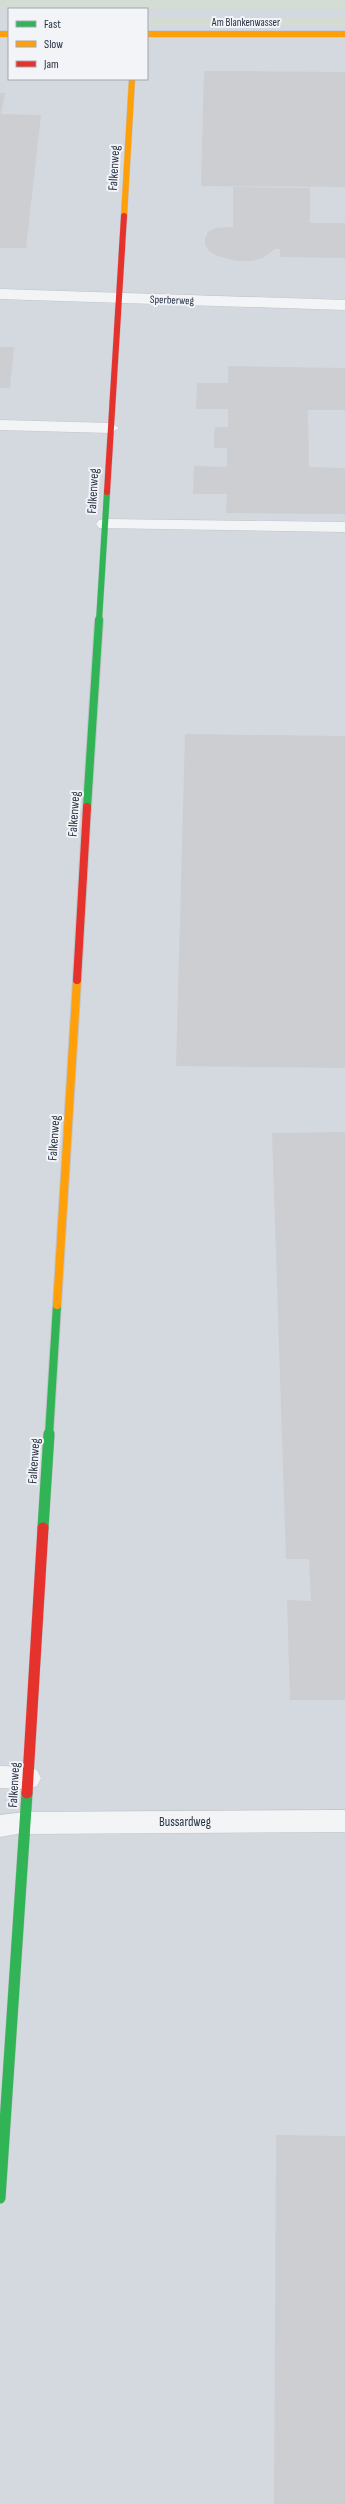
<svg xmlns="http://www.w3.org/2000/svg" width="345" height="2504" font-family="'Sofia Sans Condensed',sans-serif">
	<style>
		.built { fill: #d4d9e0 }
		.green { fill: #d4ddd4 }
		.building { fill: #ccced2 }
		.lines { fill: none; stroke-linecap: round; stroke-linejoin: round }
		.lane-casing { stroke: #c2c4c8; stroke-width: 1 }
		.street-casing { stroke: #c2c4c8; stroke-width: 1 }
		.fast-far2-casing { stroke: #c2c4c8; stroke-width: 7 }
		.fast-far1-casing { stroke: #c2c4c8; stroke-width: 10 }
		.fast-casing { stroke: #c2c4c8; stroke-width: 12 }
		.slow-far1-casing { stroke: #c2c4c8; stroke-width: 7 }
		.slow-casing { stroke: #c2c4c8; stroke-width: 10 }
		.jam-far2-casing { stroke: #c2c4c8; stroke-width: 7 }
		.jam-far1-casing { stroke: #c2c4c8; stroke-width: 10 }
		.jam-casing { stroke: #c2c4c8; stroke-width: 12 }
		.lane { fill: #f3f4f6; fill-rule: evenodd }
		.street { fill: #f3f4f6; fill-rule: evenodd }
		.fast-far2 { stroke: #30b455; stroke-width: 6 }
		.fast-far1 { stroke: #30b455; stroke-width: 8 }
		.fast { stroke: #30b455; stroke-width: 11 }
		.slow-far1 { stroke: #ff9f0a; stroke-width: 6 }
		.slow { stroke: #ff9f0a; stroke-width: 8 }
		.jam-far2 { stroke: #e5322d; stroke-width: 6 }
		.jam-far1 { stroke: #e5322d; stroke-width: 8 }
		.jam { stroke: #e5322d; stroke-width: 11 }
		.labels { text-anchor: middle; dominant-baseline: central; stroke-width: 4; stroke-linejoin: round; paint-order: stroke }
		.far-street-label { font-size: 11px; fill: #283245; stroke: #f2f4f8 }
		.street-label { font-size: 13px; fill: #283245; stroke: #f2f4f8 }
	</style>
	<rect width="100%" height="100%" fill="#e4e6ea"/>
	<path class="built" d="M 147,9 L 345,9 L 345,2504 L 0,2504 L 0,10 L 9,10 L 9,79 L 147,79 Z"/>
	<path class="green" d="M 0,0 L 345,0 L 345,9 L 0,10 Z
		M 147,18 L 345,18 L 345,25 L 147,25 Z"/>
	<path class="building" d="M 204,71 L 345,72 L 345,187 L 201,186 Z
		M 0,93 L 5,93 L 1,114 L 41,115 L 26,248 L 0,248 Z
		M 233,187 L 310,188 L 310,223 L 345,223 L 345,258 L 280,257 L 280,249 L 275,249 L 263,258 L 252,261 L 238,261 L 217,256 L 209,251 L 205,245 L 205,238 L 208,232 L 215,228 L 233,227 Z
		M 0,347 L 14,347 L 10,388 L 0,388 Z
		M 228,366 L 345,368 L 345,410 L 308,410 L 309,467 L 345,468 L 345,514 L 226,513 L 227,494 L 193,494 L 194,466 L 227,467 L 227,448 L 214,448 L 214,438 L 215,427 L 228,427 L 228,409 L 196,409 L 197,383 L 228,383 Z
		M 185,734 L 345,736 L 345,1068 L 176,1066 Z
		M 345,1132 L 345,1700 L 290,1700 L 287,1600 L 311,1601 L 309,1559 L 286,1559 L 272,1133 Z
		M 276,2135 L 345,2136 L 345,2504 L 274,2504 Z"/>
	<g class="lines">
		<g class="lane-casing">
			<path id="lane" d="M 0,420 L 111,423 L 119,428 L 111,433 L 0,430 Z
				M 105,519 L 345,522 L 345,532 L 99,528 L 96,524 L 99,520 Z
				M 0,1766 L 28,1767 L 37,1770 L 41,1778 L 37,1786 L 28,1789 L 0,1788 Z
				M 25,1812 L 34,1815 L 38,1823 L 34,1831 L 0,1837 L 0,1815 Z"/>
		</g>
		<g class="street-casing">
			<path id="street" d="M 0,289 L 345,300 L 345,310 L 0,299 Z
				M 345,1810 L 345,1832 L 25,1834 L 16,1831 L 12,1823 L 16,1815 L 25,1812 Z"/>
		</g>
		<g class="fast-far2-casing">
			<path id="fast-far2" d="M 99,621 L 107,492"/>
		</g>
		<g class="fast-far1-casing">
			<path id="fast-far1" d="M 87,807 L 99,620
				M 49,1435 L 57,1305"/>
		</g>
		<g class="fast-casing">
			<path id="fast" d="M 43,1528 L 49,1434
				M 0,2198 L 27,1793"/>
		</g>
		<g class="slow-far1-casing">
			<path id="slow-far1" d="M 0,34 L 9,34
				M 147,34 L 345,34
				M 124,216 L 132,79"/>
		</g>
		<g class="slow-casing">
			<path id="slow" d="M 57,1305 L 77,980"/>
		</g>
		<g class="jam-far2-casing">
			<path id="jam-far2" d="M 107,492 L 124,216"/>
		</g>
		<g class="jam-far1-casing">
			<path id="jam-far1" d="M 77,980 L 87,807"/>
		</g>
		<g class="jam-casing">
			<path id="jam" d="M 27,1793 L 43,1528"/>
		</g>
		<use href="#lane" class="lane"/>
		<use href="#street" class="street"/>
		<use href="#fast-far2" class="fast-far2"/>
		<use href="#fast-far1" class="fast-far1"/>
		<use href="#fast" class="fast"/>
		<use href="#slow-far1" class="slow-far1"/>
		<use href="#slow" class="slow"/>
		<use href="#jam-far2" class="jam-far2"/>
		<use href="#jam-far1" class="jam-far1"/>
		<use href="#jam" class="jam"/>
	</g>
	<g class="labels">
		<g class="far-street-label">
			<text x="246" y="22">Am Blankenwasser</text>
			<text transform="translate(172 300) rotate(2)">Sperberweg</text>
		</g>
		<g class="street-label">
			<text transform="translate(114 168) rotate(-87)">Falkenweg</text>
			<text transform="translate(93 491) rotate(-87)">Falkenweg</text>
			<text transform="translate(74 814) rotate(-86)">Falkenweg</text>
			<text transform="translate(54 1138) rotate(-86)">Falkenweg</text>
			<text transform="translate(34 1461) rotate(-86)">Falkenweg</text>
			<text transform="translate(14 1785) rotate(-87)">Falkenweg</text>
			<text x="185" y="1822">Bussardweg</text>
		</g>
	</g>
	<rect x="8" y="8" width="140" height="72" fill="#f2f4f8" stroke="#a1a6b0"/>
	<rect x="16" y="21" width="20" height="6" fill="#30b455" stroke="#a1a6b0"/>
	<text x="44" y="28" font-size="12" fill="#283245">Fast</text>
	<rect x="16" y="41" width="20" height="6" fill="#ff9f0a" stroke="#a1a6b0"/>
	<text x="44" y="48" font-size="12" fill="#283245">Slow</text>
	<rect x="16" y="61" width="20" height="6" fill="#e5322d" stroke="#a1a6b0"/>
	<text x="44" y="68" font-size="12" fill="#283245">Jam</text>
</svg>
